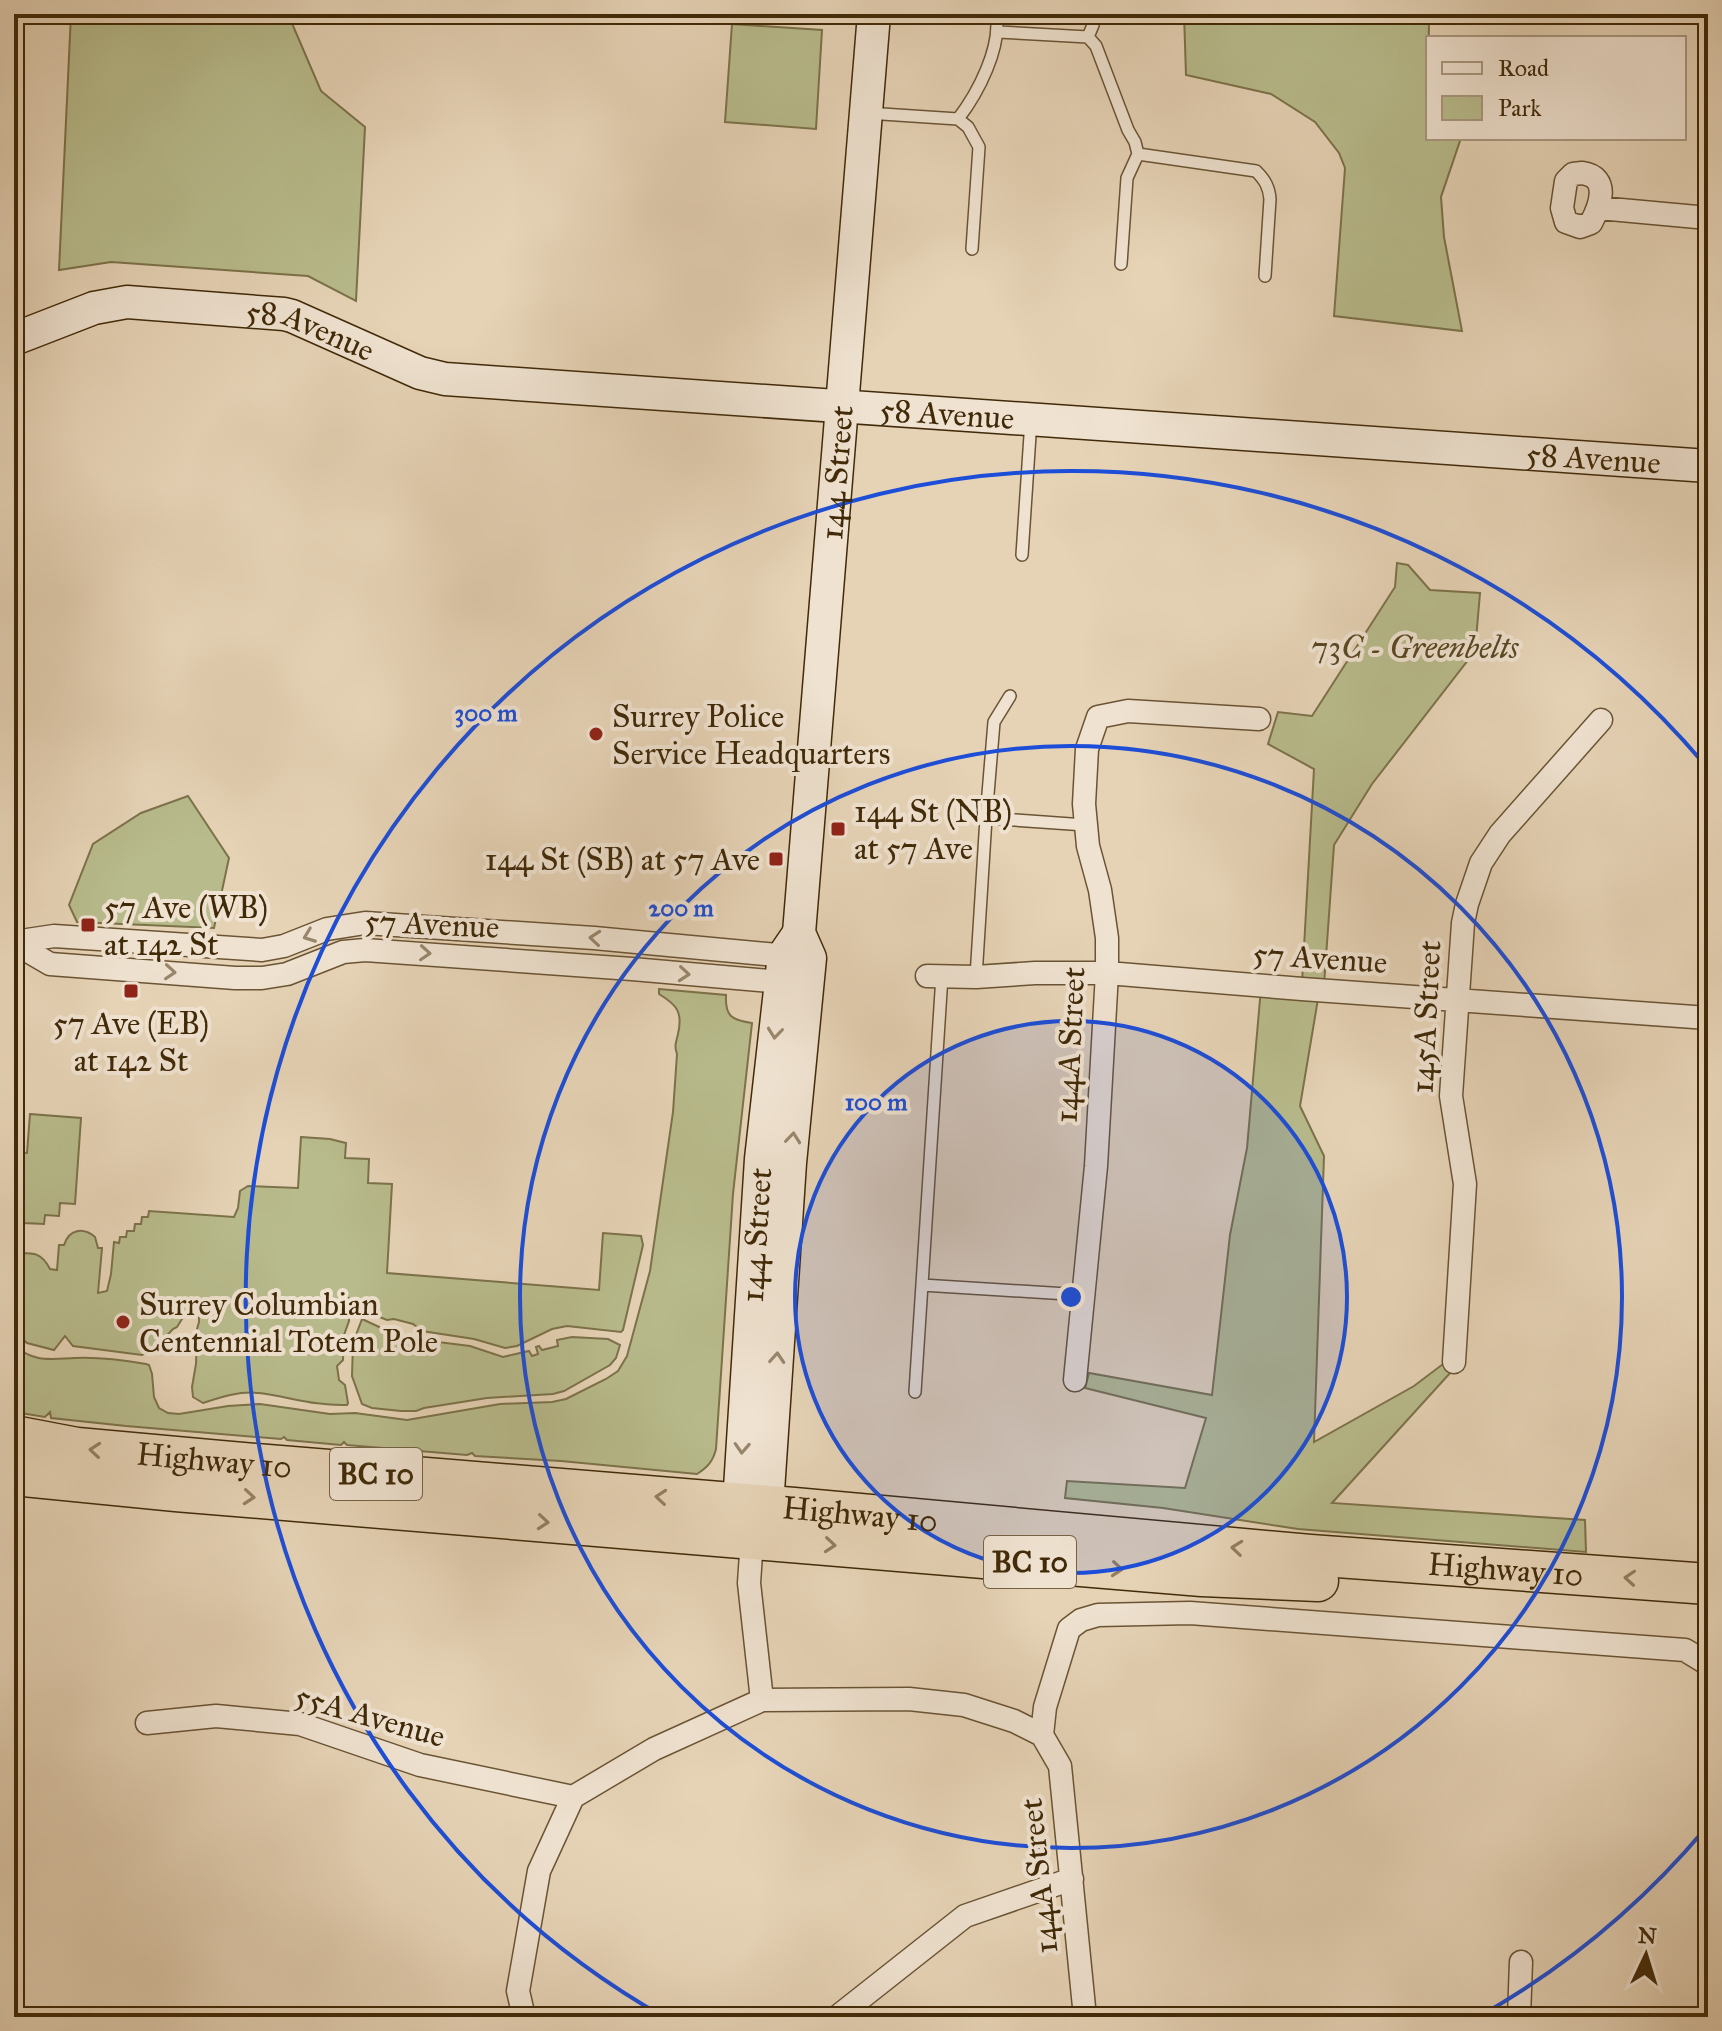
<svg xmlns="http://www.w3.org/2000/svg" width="1722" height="2031" font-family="'IM FELL Great Primer',serif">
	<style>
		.green { fill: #b8bb8c; stroke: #7c724a; stroke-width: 2 }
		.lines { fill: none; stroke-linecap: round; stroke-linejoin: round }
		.lane-casing { stroke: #6a5434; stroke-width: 14 }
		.street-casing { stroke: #6a5434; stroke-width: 25 }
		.secondary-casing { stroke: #412a08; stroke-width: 35 }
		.highway-casing { stroke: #412a08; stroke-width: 43 }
		.lane { stroke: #efe2d0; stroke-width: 11 }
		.street { stroke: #efe2d0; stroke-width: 22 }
		.secondary { stroke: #efe2d0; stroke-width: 32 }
		.highway { stroke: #e6d3b6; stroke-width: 40 }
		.oneway { stroke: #98866c }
		.oneway2 { stroke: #947e5f }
		.ring { fill: none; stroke: #1d4ed8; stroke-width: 4 }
		.poi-dot { fill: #8f2418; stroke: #efe2d0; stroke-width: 3 }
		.labels { text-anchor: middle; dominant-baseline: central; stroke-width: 8; stroke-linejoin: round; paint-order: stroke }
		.shield { fill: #efe2d0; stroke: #756144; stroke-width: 2 }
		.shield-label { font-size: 30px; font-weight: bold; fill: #412a08 }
		.street-label { font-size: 32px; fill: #412a08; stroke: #efe2d0 }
		.park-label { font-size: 32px; font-style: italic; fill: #594722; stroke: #efe2d0 }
		.poi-label { font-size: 32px; fill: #412a08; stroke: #efe2d0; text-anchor: start }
		.centre { fill: #1d4ed8; stroke: #efe2d0; stroke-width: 4 }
		.ring-label { font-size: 24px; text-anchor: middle; font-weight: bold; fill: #1d4ed8; stroke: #efe2d0; stroke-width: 8; stroke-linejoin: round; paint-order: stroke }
	</style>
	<rect width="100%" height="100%" fill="#e6d3b6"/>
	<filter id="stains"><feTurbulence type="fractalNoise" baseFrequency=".0025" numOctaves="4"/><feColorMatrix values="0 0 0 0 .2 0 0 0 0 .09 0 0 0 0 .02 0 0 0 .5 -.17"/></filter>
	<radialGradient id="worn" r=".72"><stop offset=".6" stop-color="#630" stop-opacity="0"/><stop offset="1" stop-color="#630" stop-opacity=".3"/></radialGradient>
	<path class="green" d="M 71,14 L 288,14 L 321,91 L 365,127 L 356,301 L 308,276 L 111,262 L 59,270 Z
		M 1184,14 L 1429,14 L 1428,138 L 1461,138 L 1441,197 L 1444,237 L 1462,331 L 1334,316 L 1345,168 L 1339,153 L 1315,122 L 1271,94 L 1186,75 Z
		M 732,24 L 822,30 L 816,129 L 725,122 Z
		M 1397,563 L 1408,565 L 1430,590 L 1480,593 L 1475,651 L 1372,784 L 1334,845 L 1324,985 L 1302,983 L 1314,769 L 1268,744 L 1278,712 L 1312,716 L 1395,587 Z
		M 188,796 L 229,858 L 214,928 L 77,922 L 69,905 L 93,844 L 141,813 Z
		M 1261,988 L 1319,993 L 1300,1106 L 1324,1156 L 1314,1442 L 1414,1386 L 1447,1361 L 1451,1372 L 1332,1503 L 1585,1520 L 1586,1552 L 1298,1529 L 1163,1508 L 1065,1498 L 1067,1481 L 1185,1488 L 1206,1418 L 1085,1388 L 1089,1373 L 1212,1395 L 1230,1235 L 1247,1148 Z
		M 659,989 L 726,995 C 725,1016 731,1020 752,1023 L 733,1194 L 716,1449 C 713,1461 708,1467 697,1474 L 561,1461 L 475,1456 L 472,1453 L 467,1455 L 347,1445 L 344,1442 L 341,1445 L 287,1440 L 284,1437 L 281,1439 L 126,1426 L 51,1418 L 50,1412 L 45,1417 L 14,1412 L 14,1345 C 34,1363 50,1359 75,1358 C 97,1357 123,1360 146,1364 L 149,1365 L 152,1374 L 154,1397 L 159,1408 L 168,1413 L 179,1414 L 228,1406 L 260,1404 L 330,1414 L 355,1413 L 407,1420 L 500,1404 L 552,1402 L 566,1399 L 606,1379 L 618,1371 L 627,1356 L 650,1271 L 673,1112 L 677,1054 C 674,1045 676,1043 678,1034 C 683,1012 677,1005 659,994 Z
		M 30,1114 L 81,1118 L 75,1204 L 60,1203 L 59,1216 L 45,1215 L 44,1224 L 23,1223 L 24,1206 L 14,1205 L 14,1152 L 27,1153 Z
		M 301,1137 L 330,1139 L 346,1143 L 345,1158 L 369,1159 L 368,1183 L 392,1184 L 387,1273 L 599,1290 L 603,1233 L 641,1236 L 643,1245 L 623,1330 L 621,1332 L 567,1326 L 552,1329 L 517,1346 L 505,1348 L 474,1339 L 422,1331 L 413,1324 L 394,1319 L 387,1320 L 361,1310 L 349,1298 L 343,1303 L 349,1311 L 349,1321 L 344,1335 L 343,1360 L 337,1366 L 339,1380 L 345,1385 L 348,1403 L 347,1405 C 314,1406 290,1397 259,1393 C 239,1391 221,1397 203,1403 L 193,1397 L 192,1387 L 196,1364 L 197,1329 L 199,1322 L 199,1314 L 195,1310 L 187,1311 L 177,1327 L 173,1329 L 155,1348 L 142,1355 L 73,1346 L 65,1336 L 54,1350 L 27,1343 L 14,1331 L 14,1253 C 32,1253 41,1251 50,1269 L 57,1270 L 59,1245 L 64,1245 C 69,1229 83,1227 95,1237 L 98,1248 L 102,1248 L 98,1293 L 107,1291 L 111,1274 L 114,1242 L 119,1243 L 120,1237 L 126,1237 L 127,1231 L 134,1231 L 135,1224 L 141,1224 L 142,1217 L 148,1217 L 149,1211 L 234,1217 L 238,1208 L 240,1191 L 248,1186 L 298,1188 Z
		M 362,1319 L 392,1333 L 430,1341 L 470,1346 L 503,1357 L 529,1351 L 532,1356 L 538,1354 L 536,1347 L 539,1346 L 542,1350 L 558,1346 L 557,1340 L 572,1337 L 608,1339 L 620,1345 L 616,1358 L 610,1365 L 564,1391 L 553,1394 L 487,1398 L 424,1408 L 416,1411 L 401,1411 L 372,1408 L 362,1404 L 352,1376 L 353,1343 Z"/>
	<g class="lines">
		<g class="lane-casing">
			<path id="lane" d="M 998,32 L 1088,37 L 1096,46 L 1128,130 L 1135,142 L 1138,154 L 1127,178 L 1121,264
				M 1088,37 L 1093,25 L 1095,14
				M 867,113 L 958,119 L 968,127 L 979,147 L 972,249
				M 958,119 C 978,93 1002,47 996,14
				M 1138,154 L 1256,171 C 1265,180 1269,187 1270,199 L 1265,276
				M 1022,555 L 1031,420
				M 1010,696 L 994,722 L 986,818 L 1085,825
				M 976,977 L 986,818
				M 922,1285 L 1083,1295
				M 915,1392 L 942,976"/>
		</g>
		<g class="street-casing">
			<path id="street" d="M 1582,173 C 1611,177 1600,206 1591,223 L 1580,227 L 1566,222 L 1562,208 L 1566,181 L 1573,174 Z
				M 1599,208 L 1708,218
				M 14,942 L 54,936 L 262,950 L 284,946 L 327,929 L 365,923 L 594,938 L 798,957
				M 14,943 L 50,964 L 235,978 L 262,978 L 287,974 L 343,952 L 365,950 L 632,969 L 793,983
				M 927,976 L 976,977 L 1035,973 L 1107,973 L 1302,989 L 1708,1018
				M 1454,1362 L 1465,1184 L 1451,1096 L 1463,923 L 1467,904 L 1481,863 L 1500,834 L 1601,720
				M 1075,1380 L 1096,1166 L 1107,973 L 1107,938 L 1100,890 L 1088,846 L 1084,804 L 1087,749 L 1098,717 L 1128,711 L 1259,719
				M 752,1539 L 749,1583 L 762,1700
				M 147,1723 L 216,1716 L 300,1724 L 420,1765 L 573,1797
				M 1042,1735 L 1045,1707 L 1069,1629 L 1081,1620 L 1098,1615 L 1190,1613 L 1685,1650 L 1708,1664
				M 1042,1735 L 1060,1766 L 1085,2017
				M 524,2017 L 518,1991 L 539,1871 L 573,1797 L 654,1749 L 762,1700 L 909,1699 L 964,1705 L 1014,1721 L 1042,1735
				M 837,2017 L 965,1916 L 1072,1879
				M 1519,2017 L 1521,1962"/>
		</g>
		<g class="secondary-casing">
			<g id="secondary">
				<path id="s1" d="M 14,339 L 94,308 L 127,302 L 284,314 L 292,316 L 420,373 L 445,379 L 1708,466"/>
				<path id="s2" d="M 747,1525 L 739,1504 L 761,1159 L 784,955 L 799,933"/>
				<path id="s3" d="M 758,1525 L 767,1506 L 790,1163 L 810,958 L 799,933 L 874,14"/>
			</g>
		</g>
		<g class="highway-casing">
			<g id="highway">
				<path id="s4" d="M 14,1436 L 77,1448 L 220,1461 L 794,1508 L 1310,1555 L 1708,1584"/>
				<path d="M 14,1475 L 176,1491 L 705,1535 L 1202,1576 L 1318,1581"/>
			</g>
		</g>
		<use href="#lane" class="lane"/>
		<use href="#street" class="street"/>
		<use href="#secondary" class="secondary"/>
		<use href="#highway" class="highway"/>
	</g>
	<defs><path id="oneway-chevron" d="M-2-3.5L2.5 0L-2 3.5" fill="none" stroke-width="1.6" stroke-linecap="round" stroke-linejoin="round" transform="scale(2)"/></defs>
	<g class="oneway">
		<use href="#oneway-chevron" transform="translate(309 936) rotate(159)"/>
		<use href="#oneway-chevron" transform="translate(595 938) rotate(-175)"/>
		<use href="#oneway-chevron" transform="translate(425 953) rotate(4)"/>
		<use href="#oneway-chevron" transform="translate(170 972) rotate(4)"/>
		<use href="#oneway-chevron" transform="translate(684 974) rotate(5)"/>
		<use href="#oneway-chevron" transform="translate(775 1033) rotate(96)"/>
		<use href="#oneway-chevron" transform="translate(793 1138) rotate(-84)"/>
		<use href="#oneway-chevron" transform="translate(777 1358) rotate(-86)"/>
		<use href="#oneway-chevron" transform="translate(742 1448) rotate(93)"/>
	</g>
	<g class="oneway2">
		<use href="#oneway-chevron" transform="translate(95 1450) rotate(-175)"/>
		<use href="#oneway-chevron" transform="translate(249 1497) rotate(5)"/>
		<use href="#oneway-chevron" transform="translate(661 1497) rotate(-175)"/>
		<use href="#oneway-chevron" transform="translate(543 1522) rotate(5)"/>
		<use href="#oneway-chevron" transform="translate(830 1545) rotate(5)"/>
		<use href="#oneway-chevron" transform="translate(1237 1548) rotate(-174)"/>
		<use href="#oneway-chevron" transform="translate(1117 1569) rotate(5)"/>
		<use href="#oneway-chevron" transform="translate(1630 1578) rotate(-176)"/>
	</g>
	<circle cx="1071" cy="1297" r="276" fill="#1d4ed8" fill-opacity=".12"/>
	<g class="ring">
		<circle cx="1071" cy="1297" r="276"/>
		<circle cx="1071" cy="1297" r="551"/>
		<path d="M1705 1829A827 827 0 0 1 1478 2017M664 2017A827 827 0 1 1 1705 765"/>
	</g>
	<g class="poi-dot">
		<circle cx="596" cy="734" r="8"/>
		<rect x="830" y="821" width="16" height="16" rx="4"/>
		<rect x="768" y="851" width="16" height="16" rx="4"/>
		<rect x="80" y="917" width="16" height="16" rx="4"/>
		<rect x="123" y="983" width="16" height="16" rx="4"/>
		<circle cx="123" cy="1322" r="8"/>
	</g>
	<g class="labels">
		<g class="shield">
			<rect x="330" y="1448" width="92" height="52" rx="6"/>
			<rect x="984" y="1536" width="92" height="52" rx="6"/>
		</g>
		<g class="shield-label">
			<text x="376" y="1474">BC 10</text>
			<text x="1030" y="1562">BC 10</text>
		</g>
		<g class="street-label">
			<text stroke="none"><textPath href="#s1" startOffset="306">58 Avenue</textPath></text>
			<text stroke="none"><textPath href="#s1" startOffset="954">58 Avenue</textPath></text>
			<text stroke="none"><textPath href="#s1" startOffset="1602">58 Avenue</textPath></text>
			<text stroke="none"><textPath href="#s3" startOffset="1060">144 Street</textPath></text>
			<text transform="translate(432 924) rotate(3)">57 Avenue</text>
			<text transform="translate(1320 958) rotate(4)">57 Avenue</text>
			<text transform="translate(1426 1017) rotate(-87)">145A Street</text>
			<text transform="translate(1070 1045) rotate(-87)">144A Street</text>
			<text stroke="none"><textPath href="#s2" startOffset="292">144 Street</textPath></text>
			<text stroke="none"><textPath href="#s4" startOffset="202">Highway 10</textPath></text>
			<text stroke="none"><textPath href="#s4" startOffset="850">Highway 10</textPath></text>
			<text stroke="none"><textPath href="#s4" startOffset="1498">Highway 10</textPath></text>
			<text transform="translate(370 1716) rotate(16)">55A Avenue</text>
			<text transform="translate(1039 1876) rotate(-96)">144A Street</text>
		</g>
		<g class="park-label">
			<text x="1415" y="647">73C - Greenbelts</text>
		</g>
		<g class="poi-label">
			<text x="612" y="716">Surrey Police<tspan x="612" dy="37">Service Headquarters</tspan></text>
			<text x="854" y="811">144 St (NB)<tspan x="854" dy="37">at 57 Ave</tspan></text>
			<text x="760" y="859" text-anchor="end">144 St (SB) at 57 Ave</text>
			<text x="104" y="907">57 Ave (WB)<tspan x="104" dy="37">at 142 St</tspan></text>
			<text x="131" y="1023" text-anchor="middle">57 Ave (EB)<tspan x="131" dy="37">at 142 St</tspan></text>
			<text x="139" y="1304">Surrey Columbian<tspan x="139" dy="37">Centennial Totem Pole</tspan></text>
		</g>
	</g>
	<circle cx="1071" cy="1297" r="12" class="centre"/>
	<g class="ring-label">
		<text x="486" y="721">300 m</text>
		<text x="681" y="916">200 m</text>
		<text x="876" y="1110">100 m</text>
	</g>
	<rect width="1722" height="2031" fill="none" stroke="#e6d3b6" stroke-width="48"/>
	<rect x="16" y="16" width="1690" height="1999" fill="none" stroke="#412a08" stroke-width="4"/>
	<rect x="24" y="24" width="1674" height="1983" fill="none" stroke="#412a08" stroke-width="2"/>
	<rect x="1426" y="36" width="260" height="104" fill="#efe2d0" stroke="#a99880" stroke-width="2"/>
	<rect x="1442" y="62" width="40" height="12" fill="#efe2d0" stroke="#a99880" stroke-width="2"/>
	<text x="1498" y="76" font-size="24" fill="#412a08">Road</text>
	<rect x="1442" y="96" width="40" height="24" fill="#b8bb8c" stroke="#a99880" stroke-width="2"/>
	<text x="1498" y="116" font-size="24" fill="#412a08">Park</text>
	<g transform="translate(1646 1955) rotate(4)" stroke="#efe2d0" stroke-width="6" paint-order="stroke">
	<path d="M0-6L14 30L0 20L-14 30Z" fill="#412a08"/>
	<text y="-12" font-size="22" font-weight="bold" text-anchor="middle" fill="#412a08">N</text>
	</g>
	<rect width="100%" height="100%" filter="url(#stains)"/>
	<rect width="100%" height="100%" fill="url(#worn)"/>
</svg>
